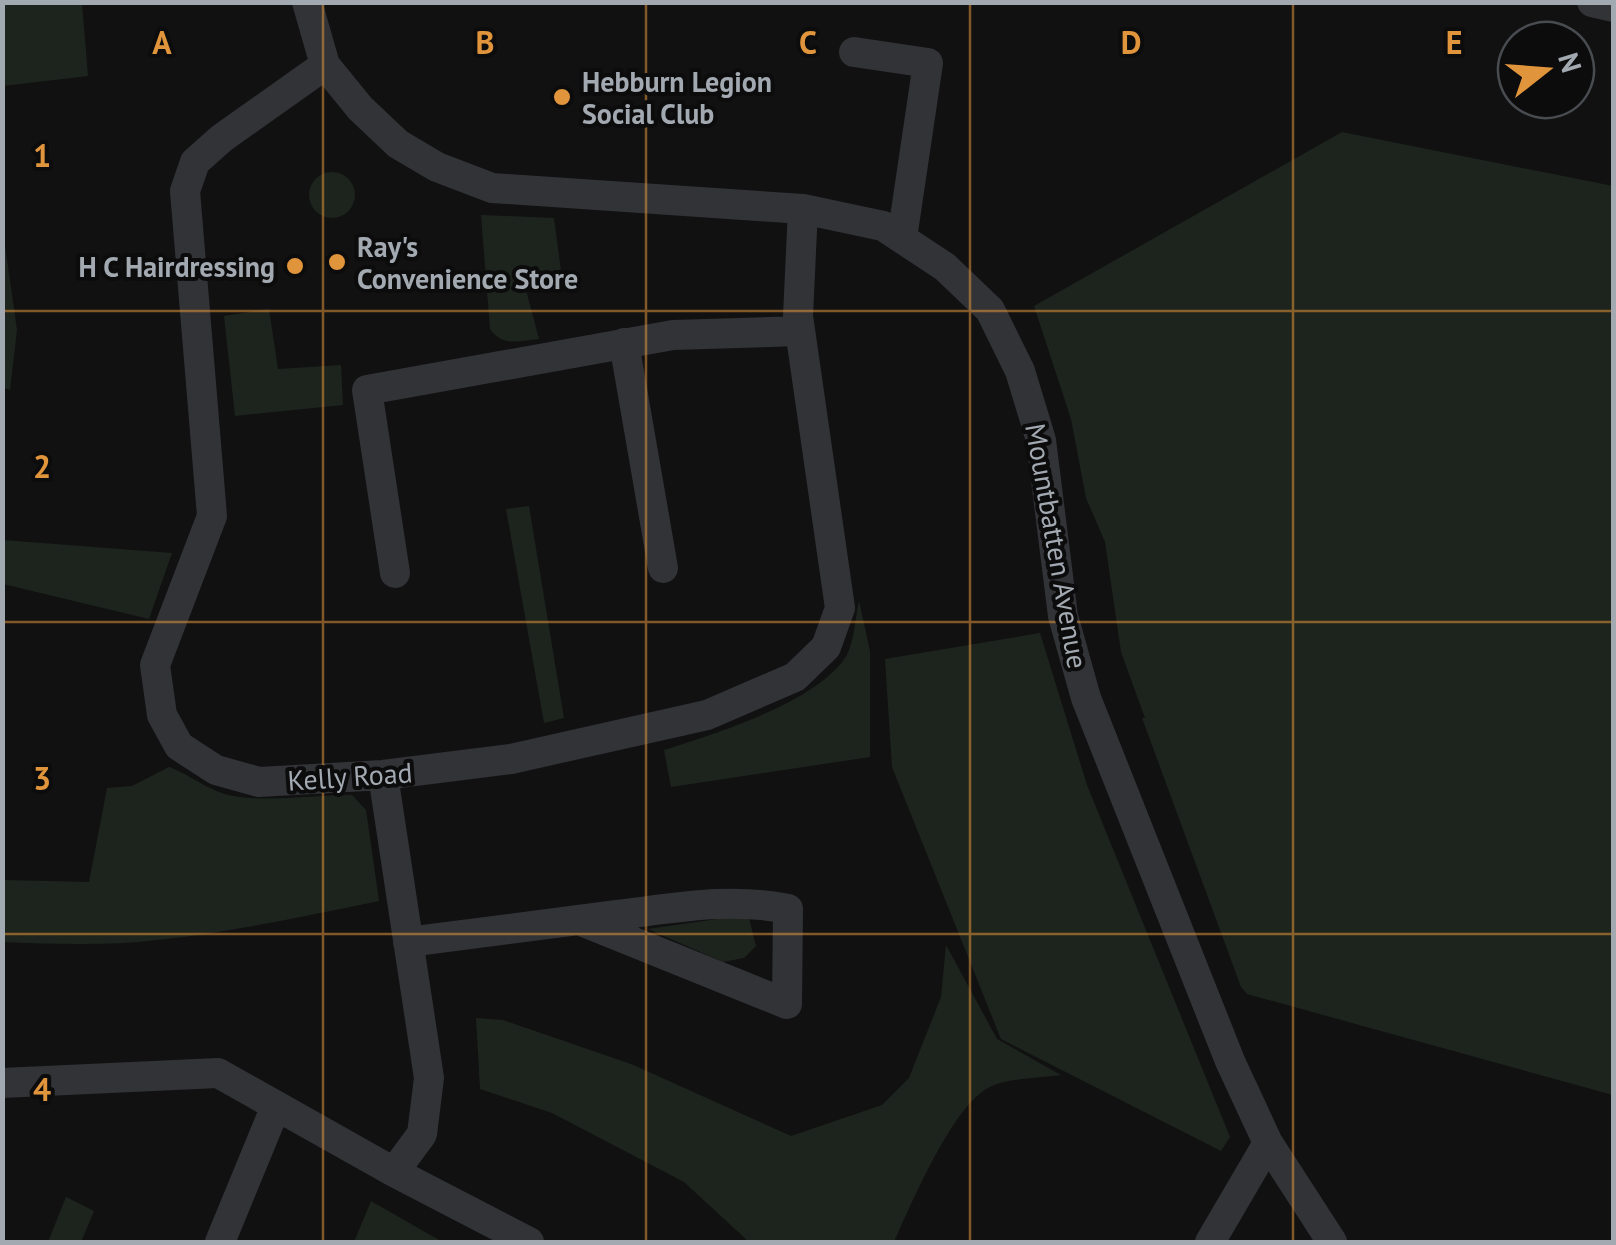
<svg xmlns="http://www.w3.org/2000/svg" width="1616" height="1245" font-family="'PT Sans',sans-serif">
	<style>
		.green { fill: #1d241e }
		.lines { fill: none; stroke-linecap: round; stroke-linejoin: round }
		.minor { stroke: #323337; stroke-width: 30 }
		.grid { fill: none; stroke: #e0943b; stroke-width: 2.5; stroke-opacity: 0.55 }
		.poi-dot { fill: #e0943b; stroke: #0c0c0d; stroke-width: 4 }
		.labels { text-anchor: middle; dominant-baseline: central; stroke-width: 8; stroke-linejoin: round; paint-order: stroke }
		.poi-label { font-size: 28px; font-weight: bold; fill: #a3a9b1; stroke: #0c0c0d; text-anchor: start }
		.street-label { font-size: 28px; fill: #a3a9b1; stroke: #0c0c0d }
		.grid-label { font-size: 32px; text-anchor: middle; font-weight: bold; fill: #e0943b; stroke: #0c0c0d; stroke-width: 8; stroke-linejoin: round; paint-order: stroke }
	</style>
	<rect width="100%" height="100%" fill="#111112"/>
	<path class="green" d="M 2,3 L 82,3 L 88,76 L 3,86 Z
		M 1342,132 L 1613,186 L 1613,1095 L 1247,994 L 1241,987 L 1142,718 L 1145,718 L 1121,652 L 1105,542 L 1086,498 L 1071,419 L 1034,306 Z
		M309 195a23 23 0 1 1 46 0a23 23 0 1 1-46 0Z
		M 481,215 L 554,218 L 561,271 L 522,275 L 539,339 C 520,341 502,347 490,329 Z
		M 3,231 L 17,330 L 10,390 L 3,388 Z
		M 269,309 L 278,369 L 341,365 L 343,405 L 235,416 L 224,316 Z
		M 529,506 L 564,718 L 544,723 L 506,509 Z
		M 3,540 L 172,553 L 149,619 L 3,584 Z
		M 859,601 L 870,651 L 870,757 L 671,787 L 664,750 C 715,734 810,704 843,661 C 854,648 855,618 859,601 Z
		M 1040,633 L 1087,785 L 1230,1137 L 1221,1151 L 1001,1039 L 892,767 L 885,659 Z
		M 169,767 C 191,775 210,792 233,796 C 264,802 319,795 352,795 L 366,810 L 379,901 C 305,916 232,932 157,940 C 106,946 54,944 3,942 L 3,880 L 89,882 L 107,788 L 132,786 Z
		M 731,917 L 749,918 L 756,946 L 744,958 L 723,962 L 648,929 Z
		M 946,945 L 997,1039 L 1061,1075 C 1040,1078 1011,1078 992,1086 C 954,1101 911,1205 894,1242 L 749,1242 L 684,1182 L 552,1113 L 480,1089 L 476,1018 L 503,1020 L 631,1064 L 791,1136 L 882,1105 L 909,1078 L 941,997 Z
		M 66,1197 L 94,1211 L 81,1242 L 48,1242 Z
		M 371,1201 L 439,1240 L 438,1242 L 354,1242 Z"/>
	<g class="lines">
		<path class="minor" d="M 307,2 L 325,65 L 360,108 L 398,144 L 437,167 L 492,188 L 803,209 L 883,226 L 945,267 L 990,310 L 1020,371 L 1041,440 L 1063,616 L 1086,698 L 1230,1061 L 1268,1143 L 1332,1242
			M 1592,2 L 1614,7
			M 854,52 L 928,63 L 902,238
			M 325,65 L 222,138 L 195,162 L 185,191 L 212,516 L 155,665 L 162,715 L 179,746 L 216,770 L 259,782 L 383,775 L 511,759 L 707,715 L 795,677 L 826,647 L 840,608 L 798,316 L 803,209
			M 624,343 L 663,568
			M 395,573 L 367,390 L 673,335 L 800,331
			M 383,775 L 429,1078 L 422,1134 L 394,1172
			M 408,942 C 478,933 548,924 617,915 C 675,908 731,897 788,909 L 787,1004 L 579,920
			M 2,1083 L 218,1073 L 394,1172 L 529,1242
			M 220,1242 L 276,1106
			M 1210,1242 L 1268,1143"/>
	</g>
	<path class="grid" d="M 323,2 L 323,1242M 646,2 L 646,1242M 970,2 L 970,1242M 1293,2 L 1293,1242M 2,311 L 1614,311M 2,622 L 1614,622M 2,934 L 1614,934"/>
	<g class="poi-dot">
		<circle cx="562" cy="97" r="10"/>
		<circle cx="337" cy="262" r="10"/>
		<circle cx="295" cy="266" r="10"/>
	</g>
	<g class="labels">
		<g class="poi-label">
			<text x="582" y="81">Hebburn Legion<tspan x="582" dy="32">Social Club</tspan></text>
			<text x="357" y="246">Ray's<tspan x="357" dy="32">Convenience Store</tspan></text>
			<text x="275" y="266" text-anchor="end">H C Hairdressing</text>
		</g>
		<g class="street-label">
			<text transform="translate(1057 546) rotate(80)">Mountbatten Avenue</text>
			<text transform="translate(350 776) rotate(-4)">Kelly Road</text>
		</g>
	</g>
	<g class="grid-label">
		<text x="162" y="54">A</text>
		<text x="485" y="54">B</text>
		<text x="808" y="54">C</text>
		<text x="1131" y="54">D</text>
		<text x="1454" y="54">E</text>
		<text x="42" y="167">1</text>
		<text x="42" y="478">2</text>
		<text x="42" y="790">3</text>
		<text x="42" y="1101">4</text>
	</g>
	<rect width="1616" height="1245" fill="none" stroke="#a3a9b1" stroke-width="10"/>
	<g transform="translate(1546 70) rotate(73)"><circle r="48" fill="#0c0c0d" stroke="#484b4f" stroke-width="2.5"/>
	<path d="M0-8L18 38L0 25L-18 38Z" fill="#e0943b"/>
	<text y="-15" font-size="28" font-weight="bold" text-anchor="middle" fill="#a3a9b1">N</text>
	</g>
</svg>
